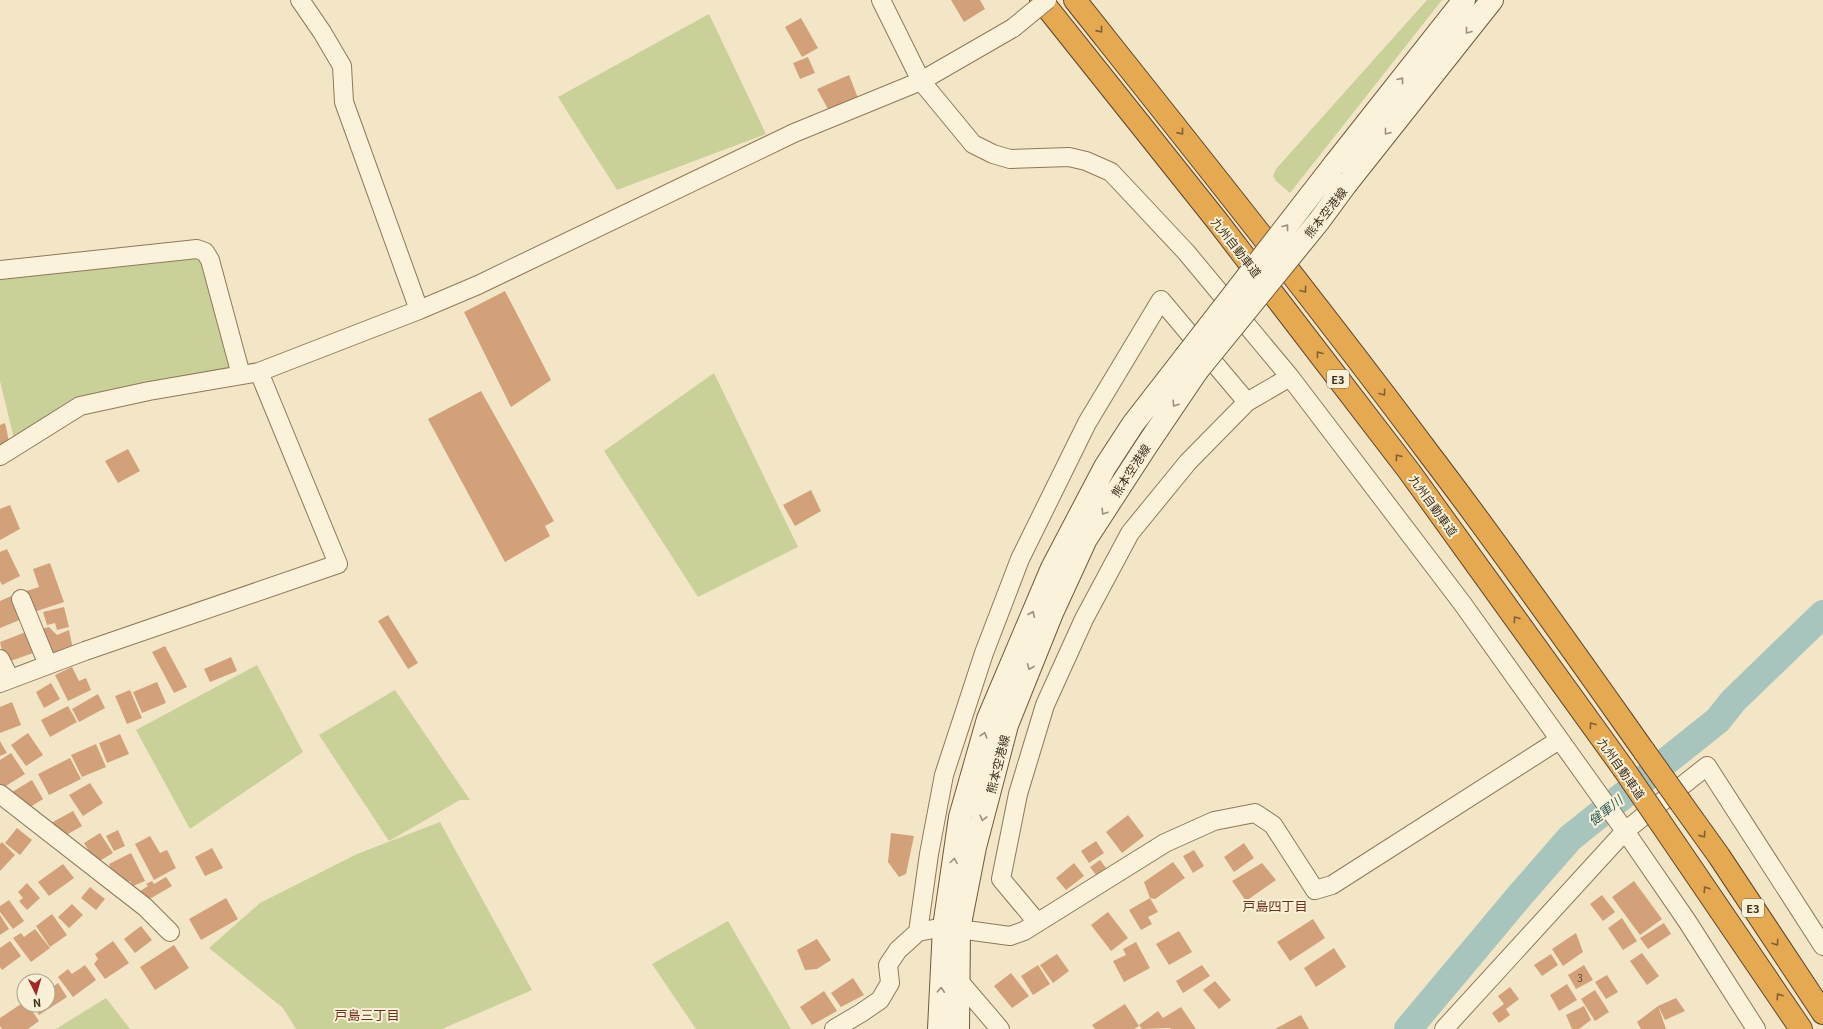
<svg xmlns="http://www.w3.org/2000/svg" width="1823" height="1029" font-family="Georgia,'Noto Sans JP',serif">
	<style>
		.green { fill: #c9d199 }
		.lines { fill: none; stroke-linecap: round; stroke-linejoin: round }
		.river { stroke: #a8c5bd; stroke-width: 28 }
		.building { fill: #d2a17a }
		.minor-casing { stroke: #8f785a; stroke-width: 20 }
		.secondary-casing { stroke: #71593d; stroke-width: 24 }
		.motorway-casing { stroke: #5d452e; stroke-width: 24 }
		.minor { stroke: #fbf2db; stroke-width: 18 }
		.secondary { stroke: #fbf2db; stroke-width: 22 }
		.motorway { stroke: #e5a952; stroke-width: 22 }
		.minor-bridge-casing { stroke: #8f785a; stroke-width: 20; stroke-linecap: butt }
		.secondary-bridge-casing { stroke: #71593d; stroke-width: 24; stroke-linecap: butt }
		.motorway-bridge-casing { stroke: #5d452e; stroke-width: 24; stroke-linecap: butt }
		.minor-bridge { stroke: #fbf2db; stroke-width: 18 }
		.secondary-bridge { stroke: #fbf2db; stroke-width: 22 }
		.motorway-bridge { stroke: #e5a952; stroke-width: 22 }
		.oneway { stroke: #816033 }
		.oneway2 { stroke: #9c907d }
		.labels { text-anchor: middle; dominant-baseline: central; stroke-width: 4; stroke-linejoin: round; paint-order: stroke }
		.number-label { font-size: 10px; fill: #634c36 }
		.shield { fill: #f8f0d7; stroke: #766956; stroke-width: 1 }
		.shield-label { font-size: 11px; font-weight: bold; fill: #3e2f1f }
		.street-label { font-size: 12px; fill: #3e2f1f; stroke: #f8f0d7 }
		.water-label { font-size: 13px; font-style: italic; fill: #2d5f5d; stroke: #f8f0d7 }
		.neighbourhood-label { font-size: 13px; fill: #6e2f1b; stroke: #f8f0d7 }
	</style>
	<rect width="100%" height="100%" fill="#f2e6c6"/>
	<path class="green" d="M 1427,0 L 1442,0 L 1290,193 L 1276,181 L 1273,176 L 1276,169 Z
		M 709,14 L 766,134 L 617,190 L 558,97 Z
		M 197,249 L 241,375 L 80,406 L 16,447 L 0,381 L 0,270 Z
		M 714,373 L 798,547 L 698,597 L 604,451 Z
		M 257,665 L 303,752 L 190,829 L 136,730 Z
		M 395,690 L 470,800 L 460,800 L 389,841 L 319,735 Z
		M 440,822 L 532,990 L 442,1029 L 296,1029 L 283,1008 L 209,948 L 260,903 L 357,854 Z
		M 728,921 L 791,1029 L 696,1029 L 652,964 Z
		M 106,998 L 130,1029 L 56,1029 Z"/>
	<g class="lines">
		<path class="river" d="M 1408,1029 L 1522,893 L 1570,838 L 1718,720 L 1733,701 L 1823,614"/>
	</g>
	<path class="building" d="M 951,0 L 980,0 L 985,9 L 964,22 Z
		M 801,18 L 818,48 L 802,57 L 785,27 Z
		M 808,57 L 815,73 L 800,79 L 793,63 Z
		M 849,75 L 858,98 L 829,111 L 817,89 Z
		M 505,291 L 551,380 L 511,407 L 464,312 Z
		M 481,391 L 554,521 L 545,526 L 550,536 L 505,562 L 428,419 Z
		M 5,423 L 10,446 L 0,449 L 0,425 Z
		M 128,449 L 140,471 L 118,483 L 105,461 Z
		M 811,490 L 821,511 L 795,526 L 783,505 Z
		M 10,505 L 20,529 L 0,540 L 0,509 Z
		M 7,549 L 20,576 L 2,585 L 0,581 L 0,552 Z
		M 50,563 L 64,602 L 34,612 L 26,591 L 39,587 L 33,569 Z
		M 11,596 L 22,619 L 0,628 L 0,601 Z
		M 64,607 L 69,627 L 57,630 L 55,623 L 47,625 L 43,612 Z
		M 388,615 L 418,663 L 408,669 L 378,621 Z
		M 49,627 L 57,635 L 69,630 L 73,649 L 50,656 L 41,629 Z
		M 26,632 L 33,653 L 5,663 L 0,642 Z
		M 165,646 L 187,687 L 174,693 L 152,652 Z
		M 231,657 L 237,671 L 210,682 L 204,669 Z
		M 72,667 L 79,681 L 86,678 L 91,690 L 68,701 L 55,675 Z
		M 157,682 L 166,703 L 142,713 L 133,692 Z
		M 51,683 L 60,699 L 44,708 L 36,692 Z
		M 130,690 L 142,718 L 127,724 L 115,696 Z
		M 98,694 L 105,708 L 79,722 L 72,709 Z
		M 12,702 L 21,725 L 0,733 L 0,707 Z
		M 68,706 L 77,722 L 50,737 L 41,720 Z
		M 28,733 L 43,755 L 26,766 L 11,745 Z
		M 120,734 L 129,754 L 107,763 L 99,743 Z
		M 0,741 L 7,753 L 0,756 Z
		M 96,744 L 106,767 L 82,777 L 71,755 Z
		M 11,753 L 25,774 L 1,789 L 0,787 L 0,760 Z
		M 70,758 L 81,779 L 49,795 L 38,774 Z
		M 32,780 L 43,799 L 27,809 L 21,807 L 12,792 Z
		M 90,783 L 103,803 L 83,816 L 69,795 Z
		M 73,811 L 82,826 L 61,838 L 51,823 Z
		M 1128,815 L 1144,836 L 1122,853 L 1106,832 Z
		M 17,828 L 32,840 L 20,855 L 5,843 Z
		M 118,830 L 125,846 L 114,851 L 106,836 Z
		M 100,833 L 113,853 L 96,863 L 84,843 Z
		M 891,833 L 914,836 L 906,874 L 899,877 L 888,862 Z
		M 150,836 L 160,853 L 167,850 L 176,868 L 154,880 L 135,844 Z
		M 1096,841 L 1104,853 L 1089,863 L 1081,851 Z
		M 2,842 L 15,855 L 0,871 L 0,844 Z
		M 1244,843 L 1254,858 L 1234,872 L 1224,857 Z
		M 212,848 L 223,868 L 205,876 L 195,857 Z
		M 1194,850 L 1204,866 L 1193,873 L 1183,856 Z
		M 131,853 L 145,881 L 133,886 L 130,881 L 120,886 L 109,864 Z
		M 1100,860 L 1106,868 L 1096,875 L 1090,867 Z
		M 1173,862 L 1185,878 L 1155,899 L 1150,898 L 1158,912 L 1148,917 L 1152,924 L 1141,930 L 1129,910 L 1150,898 L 1144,882 Z
		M 1074,863 L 1084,876 L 1066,890 L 1056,878 Z
		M 1262,863 L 1276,880 L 1246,901 L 1232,881 Z
		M 63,864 L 74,878 L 49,896 L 38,882 Z
		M 166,877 L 172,886 L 146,901 L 140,891 L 148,886 L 146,884 L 152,881 L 154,884 Z
		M 1634,881 L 1662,919 L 1640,935 L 1612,897 Z
		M 27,883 L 40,898 L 27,910 L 19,901 L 23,898 L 18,892 Z
		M 90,887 L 105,899 L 96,910 L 81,898 Z
		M 1602,895 L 1615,912 L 1603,921 L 1590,904 Z
		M 226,898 L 238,919 L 201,940 L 189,919 Z
		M 9,900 L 24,921 L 13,929 L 0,912 L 0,906 Z
		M 72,904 L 83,915 L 69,928 L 58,917 Z
		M 1108,912 L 1128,938 L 1111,951 L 1091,925 Z
		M 52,914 L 67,935 L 50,947 L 36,926 Z
		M 0,915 L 9,929 L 0,935 Z
		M 1622,918 L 1637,941 L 1623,950 L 1608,928 Z
		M 1313,919 L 1325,938 L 1290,961 L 1277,942 Z
		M 1664,923 L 1671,934 L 1648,949 L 1640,938 Z
		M 141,926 L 152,940 L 135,953 L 124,939 Z
		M 35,929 L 50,948 L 31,962 L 13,938 L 21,933 L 24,937 Z
		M 1179,931 L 1192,952 L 1169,965 L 1156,944 Z
		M 1576,933 L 1583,952 L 1563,966 L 1552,949 Z
		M 817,939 L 831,960 L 817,969 L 805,970 L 797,950 Z
		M 10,941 L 21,956 L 2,970 L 0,967 L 0,948 Z
		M 113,941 L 129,963 L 105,979 L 94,964 L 98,959 L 95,954 Z
		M 1136,942 L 1150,968 L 1124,982 L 1113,961 L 1126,955 L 1123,949 Z
		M 174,945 L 189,968 L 155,990 L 140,967 Z
		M 1334,948 L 1346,967 L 1316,987 L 1304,968 Z
		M 1642,953 L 1659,976 L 1647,985 L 1630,961 Z
		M 1057,954 L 1069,971 L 1053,983 L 1040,965 Z
		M 1551,954 L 1558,965 L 1542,976 L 1534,965 Z
		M 85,965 L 96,980 L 73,997 L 58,977 L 68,969 L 72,974 Z
		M 1038,965 L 1050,984 L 1033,995 L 1021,976 Z
		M 1202,965 L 1210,976 L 1183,993 L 1176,981 Z
		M 1584,965 L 1593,980 L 1576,989 L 1568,975 Z
		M 1011,973 L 1029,996 L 1012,1008 L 994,986 Z
		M 1607,975 L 1618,992 L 1606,999 L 1595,982 Z
		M 853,978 L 864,995 L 841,1007 L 831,993 Z
		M 1215,981 L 1231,1000 L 1219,1009 L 1203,990 Z
		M 58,983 L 67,997 L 39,1015 L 33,1005 L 48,1005 L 48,990 Z
		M 1567,984 L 1577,1000 L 1559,1011 L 1550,995 Z
		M 1510,987 L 1519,999 L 1506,1009 L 1510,1015 L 1499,1023 L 1492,1013 L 1504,1004 L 1498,996 Z
		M 1595,990 L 1609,1012 L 1595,1021 L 1581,999 Z
		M 824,991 L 837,1011 L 812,1025 L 800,1007 Z
		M 1676,998 L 1685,1011 L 1665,1020 L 1658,1006 L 1666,1029 L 1641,1029 L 1637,1022 L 1658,1006 Z
		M 24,1002 L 24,1005 L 28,1005 L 39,1021 L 28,1029 L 2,1029 L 0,1026 L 0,1018 Z
		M 1125,1004 L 1139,1026 L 1134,1029 L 1095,1029 L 1092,1025 Z
		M 1584,1006 L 1591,1020 L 1579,1029 L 1572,1029 L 1566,1015 Z
		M 1181,1007 L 1196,1029 L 1171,1029 L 1170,1028 L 1142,1029 L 1139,1025 L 1158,1011 L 1163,1018 Z
		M 1301,1015 L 1309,1029 L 1275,1029 Z"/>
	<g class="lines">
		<g class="minor-casing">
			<path id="minor" d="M 300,0 L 322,32 L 342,66 L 344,102 L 419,310
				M 881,0 L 921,81 L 973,144 L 993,154 L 1010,159 L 1069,157 L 1086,161 L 1111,172 L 1186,252 L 1290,377 L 1462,603 L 1625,831 L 1687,921 L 1756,1029
				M 0,270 L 197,249 L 205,252 L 210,260 L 241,375
				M 0,456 L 80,406 L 149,391 L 259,372 L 419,310 L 478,285 L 794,133 L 921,81 L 1013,28
				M 21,599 L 48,665
				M 0,659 L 10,679
				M 0,683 L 85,651 L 338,564 L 259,372
				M 0,794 L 145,907 L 170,932
				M 1037,922 L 1001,879 L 1018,794 L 1045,705 L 1084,619 L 1130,533 L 1188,462 L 1247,402 L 1290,377
				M 918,932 L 929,854 L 944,775 L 984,653 L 1020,559 L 1087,423 L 1161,300 L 1247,402
				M 953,974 L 1000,1029
				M 834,1029 L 861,1013 L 880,1000 L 890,983 L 888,965 L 898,950 L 918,932 L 944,927 L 1010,936 L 1024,931 L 1165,843 L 1214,821 L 1255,813 L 1273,825 L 1315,890 L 1332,885 L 1559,740
				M 1444,1029 L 1625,831 L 1707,766 L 1823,946"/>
		</g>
		<g class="secondary-casing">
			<path id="secondary" d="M 1333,166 L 1464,0
				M 1347,183 L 1492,0
				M 939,1029 L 944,927 L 960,817 L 988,719 L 1052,568 L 1105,467 L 1133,424 L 1185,357
				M 958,1029 L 959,929 L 975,847 L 1007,725 L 1052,613 L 1086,539 L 1147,445 L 1197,371"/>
		</g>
		<g class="motorway-casing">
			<path id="motorway" d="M 1041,0 L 1218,222 L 1409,471 L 1623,768
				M 1075,0 C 1195,151 1315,301 1430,455 C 1504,552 1574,652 1644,751
				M 1681,803 L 1719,856 L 1823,1013
				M 1658,819 L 1801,1029"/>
		</g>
		<use href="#minor" class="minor"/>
		<use href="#secondary" class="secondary"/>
		<use href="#motorway" class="motorway"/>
		<g class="minor-bridge-casing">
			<path id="minor-bridge" d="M 1013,28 L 1047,0"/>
		</g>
		<g class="secondary-bridge-casing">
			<path id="secondary-bridge" d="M 1185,357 L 1333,166
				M 1197,371 L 1319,221 L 1347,183"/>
		</g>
		<g class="motorway-bridge-casing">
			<path id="motorway-bridge" d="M 1644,751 L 1681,803
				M 1623,768 L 1658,819"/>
		</g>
		<use href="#minor-bridge" class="minor-bridge"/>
		<use href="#secondary-bridge" class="secondary-bridge"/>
		<use href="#motorway-bridge" class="motorway-bridge"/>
	</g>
	<defs><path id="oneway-chevron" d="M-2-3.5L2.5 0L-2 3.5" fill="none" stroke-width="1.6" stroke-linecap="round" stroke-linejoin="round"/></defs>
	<g class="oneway">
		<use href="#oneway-chevron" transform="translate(1100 30) rotate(51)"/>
		<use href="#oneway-chevron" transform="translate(1181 132) rotate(51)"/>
		<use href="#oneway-chevron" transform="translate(1304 290) rotate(53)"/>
		<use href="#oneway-chevron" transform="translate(1319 354) rotate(-127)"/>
		<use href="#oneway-chevron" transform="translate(1383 393) rotate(53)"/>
		<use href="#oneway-chevron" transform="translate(1398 457) rotate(-127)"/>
		<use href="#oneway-chevron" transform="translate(1516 619) rotate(-126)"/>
		<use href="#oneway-chevron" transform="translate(1592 725) rotate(-126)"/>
		<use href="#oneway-chevron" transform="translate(1703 835) rotate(55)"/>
		<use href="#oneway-chevron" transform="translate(1706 889) rotate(-124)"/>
		<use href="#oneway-chevron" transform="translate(1776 943) rotate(56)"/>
		<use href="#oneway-chevron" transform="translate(1779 996) rotate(-124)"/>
	</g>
	<g class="oneway2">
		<use href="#oneway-chevron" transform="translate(1468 31) rotate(128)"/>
		<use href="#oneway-chevron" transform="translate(1401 80) rotate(-52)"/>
		<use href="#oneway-chevron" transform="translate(1387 132) rotate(128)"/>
		<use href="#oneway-chevron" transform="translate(1286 227) rotate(-52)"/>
		<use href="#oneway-chevron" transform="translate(1175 404) rotate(124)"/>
		<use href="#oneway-chevron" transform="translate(1104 512) rotate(123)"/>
		<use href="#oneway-chevron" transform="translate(1032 614) rotate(-67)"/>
		<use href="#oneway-chevron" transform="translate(1030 667) rotate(112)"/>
		<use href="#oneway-chevron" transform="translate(984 735) rotate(-73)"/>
		<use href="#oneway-chevron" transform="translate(983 818) rotate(104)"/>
		<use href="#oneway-chevron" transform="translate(954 861) rotate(-82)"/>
		<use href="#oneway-chevron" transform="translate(941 990) rotate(-87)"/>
	</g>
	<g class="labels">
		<g class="number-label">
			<text x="1580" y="977">3</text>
		</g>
		<g class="shield">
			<rect x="1327" y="370" width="22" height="18" rx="3"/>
			<rect x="1742" y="899" width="22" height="18" rx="3"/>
		</g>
		<g class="shield-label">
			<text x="1338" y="379">E3</text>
			<text x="1753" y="908">E3</text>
		</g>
		<g class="street-label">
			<text transform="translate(1325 212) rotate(-52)">熊本空港線</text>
			<text transform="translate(1237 247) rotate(52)">九州自動車道</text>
			<text transform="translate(1130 470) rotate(-57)">熊本空港線</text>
			<text transform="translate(1434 505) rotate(54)">九州自動車道</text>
			<text transform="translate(997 764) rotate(-76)">熊本空港線</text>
			<text transform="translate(1622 768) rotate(55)">九州自動車道</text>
		</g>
		<g class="water-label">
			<text transform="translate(1605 810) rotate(-39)">健軍川</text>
		</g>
		<g class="neighbourhood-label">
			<text x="1275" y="905">戸島四丁目</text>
			<text x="367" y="1014">戸島三丁目</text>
		</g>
	</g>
	<g transform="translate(36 993) rotate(175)"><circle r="19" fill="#f8f0d7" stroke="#aea38d"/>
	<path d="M0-3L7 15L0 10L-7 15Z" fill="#a32825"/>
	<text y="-6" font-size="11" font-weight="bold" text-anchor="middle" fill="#3e2f1f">N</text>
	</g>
</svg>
